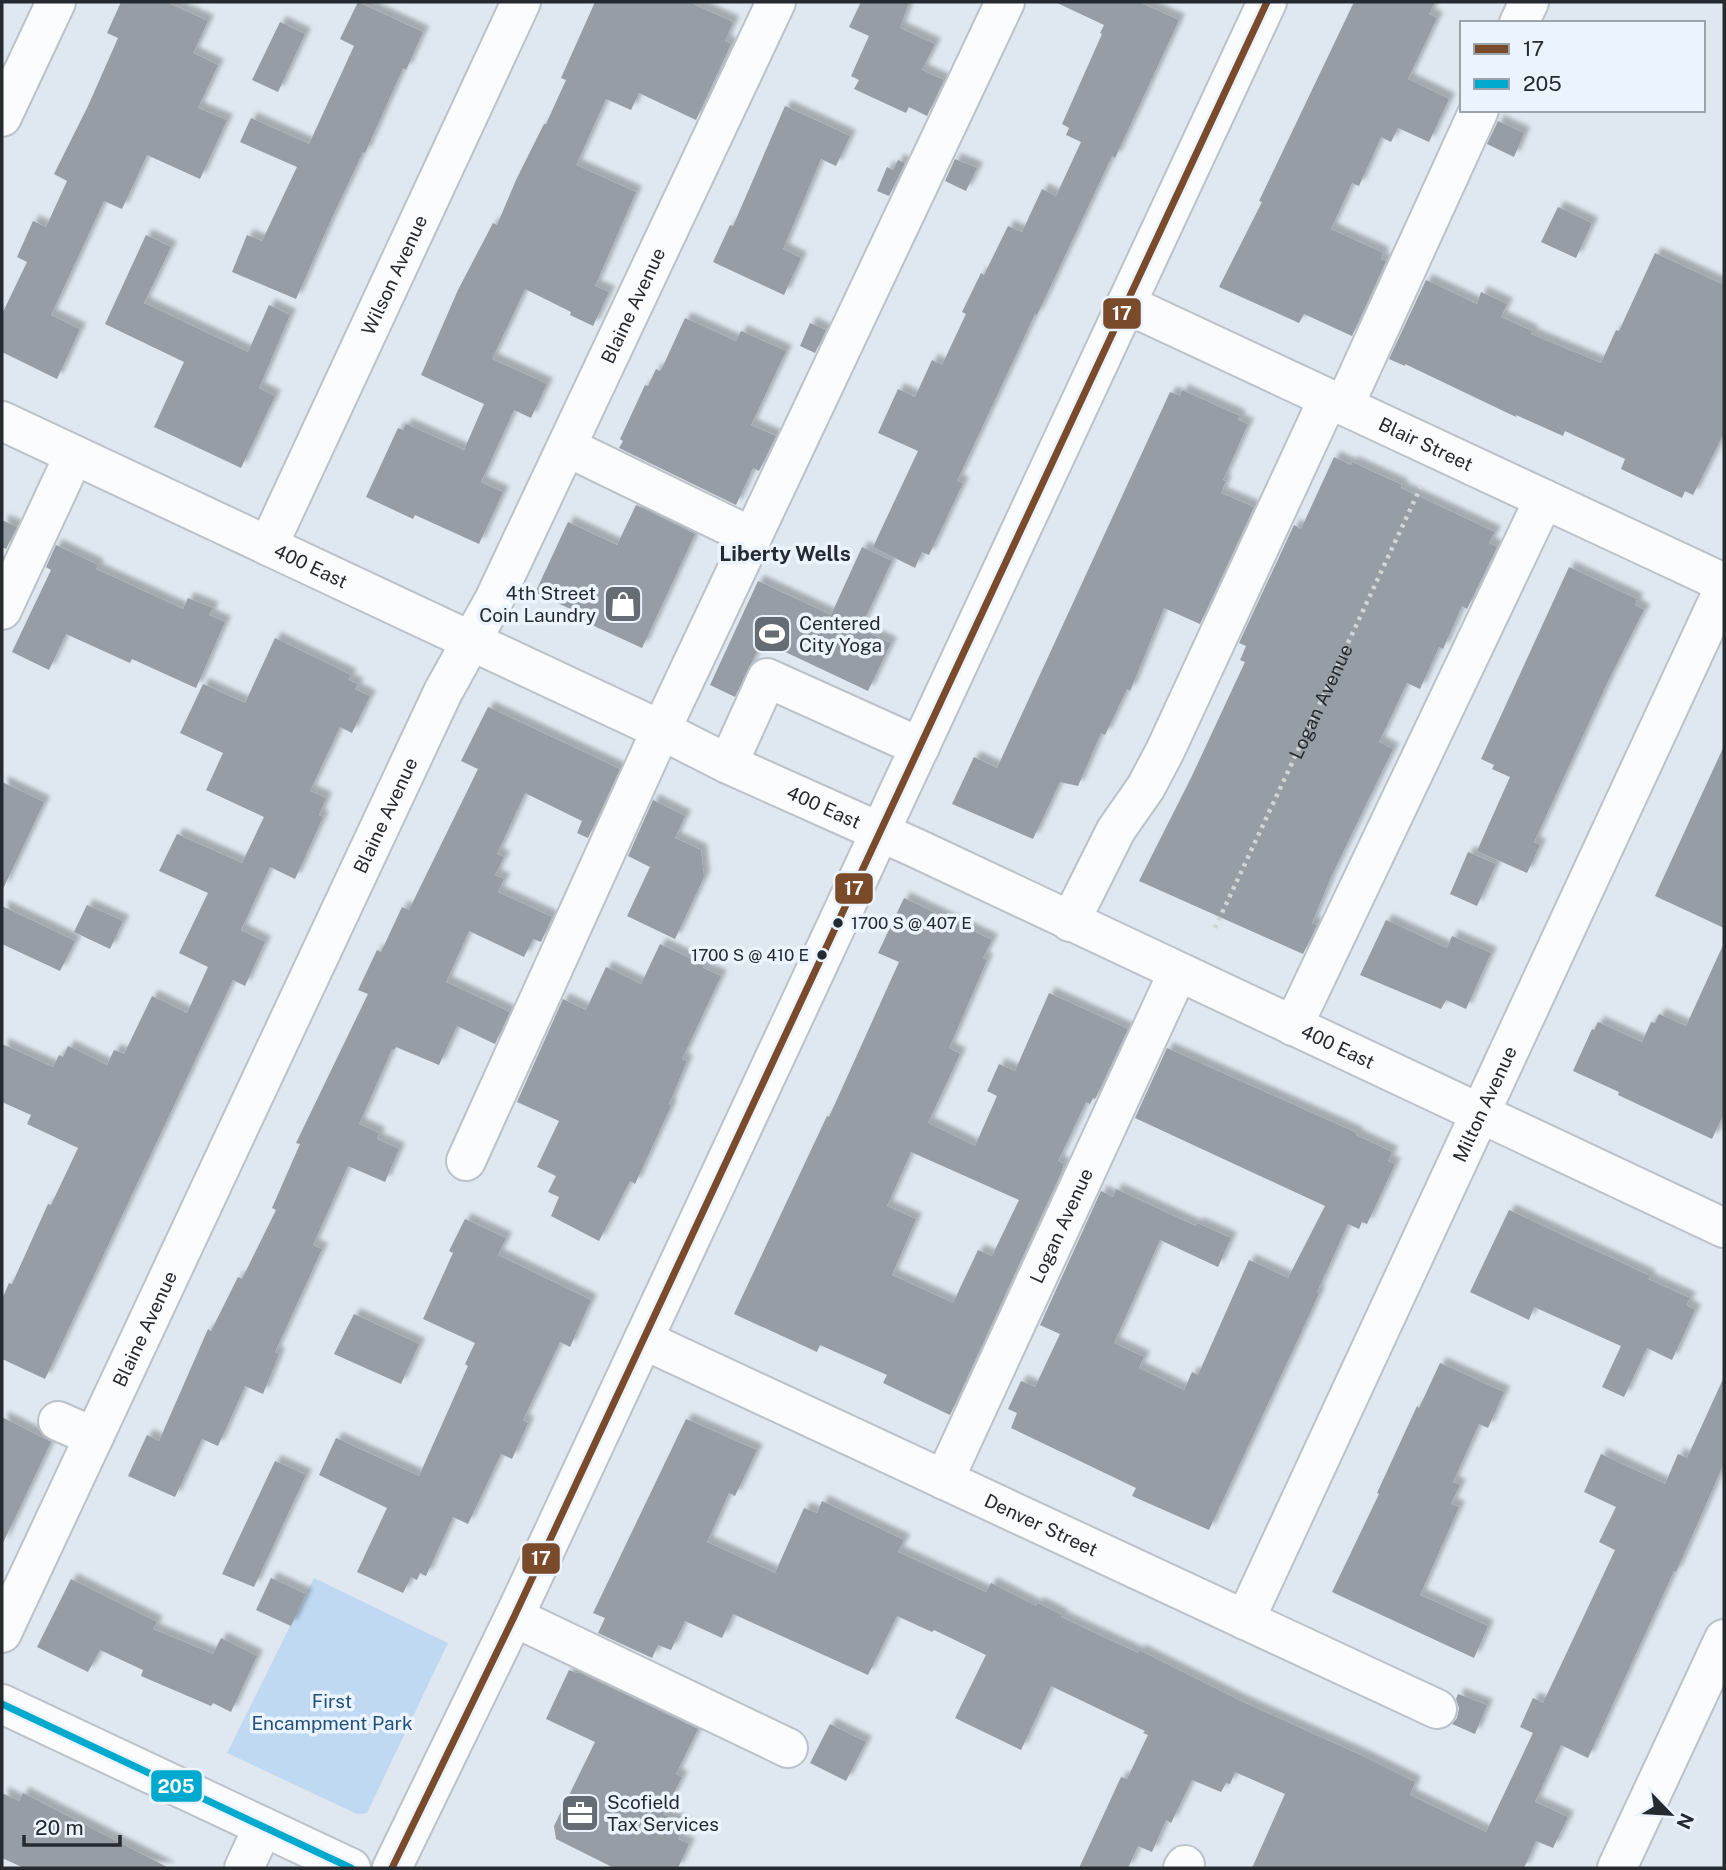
<svg xmlns="http://www.w3.org/2000/svg" width="1726" height="1870" font-family="'Public Sans',sans-serif">
	<style>
		.green { fill: #c0d9f2 }
		.building { fill: #979da4; fill-rule: evenodd; filter: url(#shadow) }
		.lines { fill: none; stroke-linecap: round; stroke-linejoin: round }
		.minor-casing { stroke: #bbc2c9; stroke-width: 42 }
		.path { stroke: #d2d5d7; stroke-width: 4.5; stroke-dasharray: 3.5 5; stroke-linecap: butt }
		.minor { stroke: #fafcfd; stroke-width: 38 }
		.bus-1-casing { stroke: #ebf4fe; stroke-width: 12 }
		.bus-2-casing { stroke: #ebf4fe; stroke-width: 12 }
		.bus-1 { stroke: #7a4b2a; stroke-width: 7 }
		.bus-2 { stroke: #00a9ce; stroke-width: 7 }
		.bus-dot { fill: #242a2f; stroke: #ebf4fe; stroke-width: 2.5 }
		.labels { text-anchor: middle; dominant-baseline: central; stroke-width: 7; stroke-linejoin: round; paint-order: stroke }
		.bus-label { font-size: 17px; fill: #242a2f; stroke: #ebf4fe; text-anchor: start }
		.street-label { font-size: 19px; fill: #242a2f; stroke: #ebf4fe }
		.poi-label { font-size: 19px; fill: #242a2f; stroke: #ebf4fe; text-anchor: start }
		.park-label { font-size: 19px; fill: #20507c; stroke: #ebf4fe }
		.neighbourhood-label { font-size: 21px; font-weight: bold; fill: #242a2f; stroke: #ebf4fe }
		.line-badge { stroke: #ebf4fe; stroke-width: 2.5 }
		.badge-label { font-size: 19px; text-anchor: middle; font-weight: bold; fill: #fff }
	</style>
	<defs>
		<filter id="shadow"><feDropShadow dx="6" dy="-6" stdDeviation="2" flood-color="#0004"/></filter>
	</defs>
	<rect width="100%" height="100%" fill="#dfe8f0"/>
	<path class="green" d="M 314,1578 L 448,1643 L 367,1813 L 357,1814 L 227,1753 Z"/>
	<path class="building" d="M 121,2 L 166,2 L 208,21 L 193,53 L 218,65 L 198,108 L 227,120 L 200,179 L 147,155 L 122,209 L 104,201 L 51,315 L 80,329 L 57,379 L 2,352 L 2,314 L 27,262 L 17,257 L 33,221 L 46,227 L 67,181 L 54,174 L 88,106 L 118,38 L 107,33 Z
		M 358,2 L 423,32 L 406,70 L 403,68 L 365,153 L 363,152 L 329,224 L 296,299 L 232,272 L 247,235 L 262,241 L 297,167 L 240,142 L 251,118 L 309,144 L 354,46 L 340,39 Z
		M 595,2 L 689,2 L 733,22 L 725,41 L 731,44 L 696,120 L 639,93 L 631,110 L 606,99 L 576,165 L 636,192 L 595,286 L 609,292 L 593,326 L 570,315 L 571,312 L 525,289 L 492,359 L 547,384 L 531,418 L 514,410 L 481,482 L 503,492 L 479,544 L 415,515 L 413,519 L 366,497 L 398,428 L 403,430 L 406,424 L 464,450 L 484,404 L 421,375 L 458,290 L 493,223 L 497,225 L 516,180 L 544,124 L 546,124 L 566,80 L 561,78 Z
		M 861,2 L 909,2 L 900,28 L 935,44 L 922,70 L 944,80 L 927,116 L 909,107 L 906,113 L 854,89 L 859,80 L 851,76 L 869,36 L 849,27 Z
		M 1055,2 L 1139,2 L 1179,20 L 1115,158 L 1112,156 L 1037,315 L 1035,314 L 957,481 L 963,483 L 929,555 L 922,552 L 915,568 L 873,547 L 918,451 L 878,433 L 898,389 L 915,397 L 932,360 L 942,365 L 966,314 L 962,312 L 981,273 L 984,275 L 1008,226 L 1022,232 L 1042,189 L 1056,196 L 1081,142 L 1066,135 L 1069,128 L 1062,124 L 1102,34 L 1100,33 L 1104,25 Z
		M 1354,2 L 1435,2 L 1429,14 L 1437,18 L 1408,79 L 1449,99 L 1429,142 L 1398,128 L 1391,142 L 1381,137 L 1359,186 L 1352,183 L 1331,229 L 1383,253 L 1381,259 L 1386,261 L 1352,336 L 1304,314 L 1299,323 L 1219,287 L 1262,202 L 1259,201 Z
		M 280,22 L 305,34 L 278,92 L 252,80 Z
		M 785,106 L 850,136 L 836,166 L 821,159 L 783,249 L 801,258 L 784,295 L 713,262 L 730,225 L 733,226 Z
		M 1498,121 L 1524,133 L 1514,157 L 1487,144 Z
		M 955,159 L 977,168 L 966,191 L 945,181 Z
		M 898,160 L 905,163 L 889,196 L 877,191 L 887,167 L 893,170 Z
		M 1558,207 L 1592,223 L 1576,258 L 1541,242 Z
		M 146,235 L 171,247 L 144,303 L 248,352 L 269,305 L 290,315 L 259,388 L 275,396 L 241,468 L 154,427 L 184,362 L 105,324 Z
		M 1655,253 L 1724,285 L 1724,433 L 1693,495 L 1685,491 L 1682,498 L 1621,469 L 1625,459 L 1565,431 L 1563,436 L 1516,415 L 1516,417 L 1405,364 L 1405,366 L 1389,359 L 1426,280 L 1477,304 L 1481,292 L 1507,304 L 1501,317 L 1532,331 L 1531,334 L 1601,363 L 1616,330 L 1619,331 Z
		M 685,318 L 736,341 L 741,331 L 786,351 L 751,425 L 776,436 L 759,471 L 753,468 L 736,505 L 619,448 L 623,441 L 620,439 L 645,385 L 648,386 L 656,369 L 660,371 L 663,366 Z
		M 810,323 L 826,330 L 815,353 L 800,346 Z
		M 1182,390 L 1240,416 L 1238,420 L 1248,424 L 1223,480 L 1226,481 L 1221,493 L 1254,507 L 1200,624 L 1164,608 L 1130,691 L 1127,689 L 1105,735 L 1101,733 L 1078,786 L 1060,782 L 1033,839 L 952,804 L 974,757 L 997,768 L 1170,392 L 1180,396 Z
		M 1334,457 L 1351,465 L 1352,462 L 1402,485 L 1401,488 L 1495,532 L 1489,543 L 1497,547 L 1467,609 L 1462,606 L 1443,649 L 1439,647 L 1420,689 L 1407,683 L 1379,742 L 1393,749 L 1330,879 L 1312,923 L 1317,925 L 1303,954 L 1139,881 L 1191,778 L 1245,662 L 1240,660 L 1246,646 L 1239,643 L 1294,525 L 1301,529 Z
		M 636,505 L 695,534 L 642,648 L 581,620 L 584,615 L 535,593 L 568,522 L 617,545 Z
		M 2,520 L 17,527 L 6,549 L 2,547 Z
		M 56,545 L 98,565 L 96,569 L 183,609 L 188,598 L 213,608 L 209,615 L 225,622 L 196,688 L 132,659 L 130,663 L 66,634 L 49,670 L 12,652 L 51,570 L 46,567 Z
		M 862,547 L 892,561 L 860,629 L 891,643 L 868,691 L 762,641 L 735,697 L 710,685 L 758,581 L 831,615 Z
		M 1569,567 L 1637,599 L 1635,605 L 1644,610 L 1609,679 L 1534,842 L 1540,845 L 1527,873 L 1477,851 L 1510,777 L 1492,769 L 1494,765 L 1481,759 Z
		M 275,638 L 351,675 L 348,680 L 358,684 L 355,689 L 370,696 L 352,733 L 340,727 L 310,791 L 326,798 L 319,815 L 323,817 L 295,879 L 270,867 L 241,930 L 265,942 L 245,986 L 233,980 L 45,1379 L 2,1359 L 2,1299 L 9,1283 L 12,1284 L 48,1204 L 51,1205 L 78,1148 L 27,1124 L 31,1115 L 2,1102 L 2,1044 L 53,1067 L 59,1055 L 63,1057 L 68,1046 L 107,1065 L 114,1050 L 124,1054 L 152,996 L 187,1013 L 208,967 L 179,953 L 208,893 L 159,871 L 177,834 L 242,863 L 264,817 L 206,790 L 223,753 L 180,733 L 203,684 L 245,703 Z
		M 488,707 L 620,769 L 588,838 L 577,833 L 582,821 L 525,793 L 497,854 L 504,857 L 495,875 L 504,879 L 498,892 L 552,917 L 541,942 L 533,939 L 524,957 L 469,931 L 446,982 L 510,1012 L 495,1044 L 457,1026 L 439,1065 L 396,1047 L 394,1050 L 392,1049 L 359,1124 L 379,1133 L 377,1139 L 399,1149 L 385,1182 L 348,1166 L 313,1245 L 322,1249 L 275,1352 L 279,1354 L 263,1394 L 245,1386 L 218,1446 L 202,1439 L 175,1497 L 128,1476 L 147,1435 L 159,1441 L 208,1329 L 211,1331 L 238,1277 L 242,1279 L 276,1210 L 272,1208 L 300,1144 L 296,1143 L 368,994 L 358,990 L 377,950 L 381,952 L 402,907 L 409,910 L 478,769 L 461,761 Z
		M 1724,746 L 1724,928 L 1655,896 Z
		M 2,782 L 44,802 L 2,891 Z
		M 653,800 L 685,816 L 675,838 L 701,850 L 704,877 L 675,939 L 627,916 L 650,867 L 628,856 Z
		M 1468,852 L 1496,864 L 1477,906 L 1450,894 Z
		M 904,898 L 992,940 L 983,958 L 987,960 L 949,1048 L 960,1054 L 928,1123 L 975,1146 L 997,1096 L 987,1091 L 999,1064 L 1015,1071 L 1049,993 L 1128,1029 L 1095,1099 L 1093,1098 L 1090,1104 L 1086,1102 L 1058,1161 L 1064,1164 L 1061,1173 L 950,1415 L 883,1383 L 887,1375 L 820,1345 L 817,1352 L 734,1314 L 827,1116 L 829,1117 L 899,962 L 878,953 ZM 911,1152 L 1019,1200 L 992,1256 L 978,1250 L 953,1303 L 892,1275 L 916,1219 L 887,1206 Z
		M 87,905 L 123,921 L 110,949 L 74,932 Z
		M 2,906 L 75,941 L 60,971 L 2,944 Z
		M 1386,920 L 1447,948 L 1452,936 L 1491,953 L 1466,1009 L 1446,1000 L 1441,1009 L 1360,975 Z
		M 1724,943 L 1724,1113 L 1712,1139 L 1618,1095 L 1619,1092 L 1573,1071 L 1592,1029 L 1594,1030 L 1598,1022 L 1642,1042 L 1651,1022 L 1655,1023 L 1659,1014 L 1686,1026 Z
		M 660,944 L 704,965 L 703,968 L 721,976 L 682,1059 L 687,1061 L 669,1104 L 671,1106 L 635,1184 L 630,1181 L 599,1241 L 551,1216 L 559,1197 L 548,1192 L 556,1176 L 537,1167 L 559,1121 L 517,1102 L 563,999 L 586,1010 L 606,967 L 641,984 Z
		M 1167,1048 L 1357,1133 L 1356,1135 L 1392,1152 L 1388,1161 L 1395,1164 L 1367,1224 L 1362,1222 L 1359,1229 L 1348,1224 L 1317,1292 L 1319,1293 L 1300,1335 L 1209,1530 L 1132,1496 L 1136,1488 L 1011,1428 L 1017,1413 L 1008,1409 L 1021,1381 L 1035,1387 L 1060,1334 L 1040,1325 L 1101,1191 L 1113,1197 L 1116,1189 L 1196,1226 L 1197,1223 L 1231,1238 L 1218,1267 L 1160,1240 L 1114,1343 L 1144,1357 L 1139,1368 L 1184,1390 L 1192,1372 L 1198,1375 L 1249,1260 L 1288,1278 L 1325,1206 L 1135,1118 Z
		M 1509,1210 L 1650,1276 L 1648,1279 L 1690,1298 L 1686,1305 L 1695,1310 L 1672,1360 L 1647,1348 L 1624,1397 L 1602,1387 L 1621,1346 L 1534,1307 L 1529,1320 L 1470,1292 Z
		M 465,1219 L 506,1238 L 498,1255 L 591,1300 L 570,1347 L 560,1342 L 523,1420 L 528,1423 L 512,1459 L 501,1454 L 468,1524 L 453,1517 L 426,1576 L 420,1573 L 417,1580 L 411,1577 L 403,1593 L 357,1572 L 387,1508 L 319,1475 L 336,1438 L 419,1476 L 468,1366 L 465,1364 L 475,1343 L 423,1319 L 453,1253 L 449,1251 Z
		M 354,1314 L 419,1344 L 401,1384 L 334,1354 Z
		M 1440,1363 L 1504,1392 L 1488,1428 L 1479,1424 L 1453,1482 L 1460,1485 L 1451,1504 L 1459,1507 L 1420,1595 L 1488,1626 L 1474,1658 L 1332,1592 L 1379,1494 L 1377,1493 L 1417,1406 L 1419,1408 Z
		M 1724,1377 L 1724,1463 L 1692,1536 L 1676,1572 L 1674,1571 L 1588,1758 L 1561,1745 L 1535,1802 L 1568,1817 L 1553,1848 L 1536,1841 L 1524,1868 L 1252,1868 L 1285,1794 L 1235,1772 L 1230,1784 L 1226,1783 L 1221,1792 L 1192,1780 L 1171,1823 L 1166,1820 L 1152,1852 L 1138,1846 L 1128,1868 L 1079,1868 L 1121,1777 L 1127,1779 L 1148,1735 L 1143,1733 L 1145,1731 L 1051,1686 L 1021,1750 L 955,1718 L 986,1655 L 934,1630 L 932,1632 L 897,1616 L 868,1675 L 733,1614 L 722,1638 L 685,1621 L 671,1650 L 658,1645 L 652,1658 L 598,1633 L 605,1618 L 593,1613 L 686,1419 L 757,1450 L 735,1496 L 729,1493 L 707,1542 L 775,1573 L 804,1508 L 817,1513 L 822,1501 L 904,1540 L 898,1552 L 986,1592 L 991,1583 L 1036,1606 L 1038,1603 L 1062,1615 L 1061,1617 L 1138,1653 L 1139,1650 L 1241,1701 L 1365,1757 L 1415,1782 L 1410,1795 L 1486,1832 L 1533,1733 L 1520,1727 L 1533,1698 L 1543,1703 L 1615,1550 L 1599,1542 L 1616,1507 L 1584,1492 L 1601,1454 L 1665,1484 L 1678,1454 L 1687,1458 Z
		M 2,1417 L 51,1442 L 2,1545 Z
		M 275,1461 L 306,1475 L 254,1587 L 222,1574 Z
		M 271,1578 L 306,1594 L 291,1626 L 256,1610 Z
		M 71,1579 L 157,1622 L 153,1629 L 213,1654 L 221,1638 L 257,1656 L 231,1712 L 213,1703 L 211,1706 L 141,1676 L 143,1670 L 100,1650 L 88,1672 L 37,1647 Z
		M 569,1670 L 577,1673 L 578,1672 L 698,1729 L 676,1774 L 682,1777 L 663,1814 L 685,1824 L 678,1839 L 689,1844 L 678,1868 L 614,1868 L 556,1839 L 554,1826 L 595,1742 L 546,1719 Z
		M 1458,1694 L 1487,1705 L 1475,1734 L 1452,1724 L 1457,1718 L 1459,1708 L 1456,1699 Z
		M 830,1724 L 866,1742 L 846,1781 L 810,1763 Z
		M 2,1793 L 19,1801 L 23,1793 L 169,1868 L 24,1868 L 2,1858 Z"/>
	<g class="lines">
		<g class="minor-casing">
			<g id="minor">
				<path d="M 1519,23 L 1529,2"/>
				<path d="M 2,117 L 56,2"/>
				<path id="s2" d="M 1126,304 L 1724,583"/>
				<path d="M 1344,406 L 1479,110"/>
				<path id="s3" d="M 2,421 L 661,730 L 728,764 L 918,849 L 1724,1228"/>
				<path d="M 567,447 L 752,537"/>
				<path id="s4" d="M 268,546 L 521,2"/>
				<path d="M 2,610 L 74,455"/>
				<path d="M 728,764 L 767,678 L 920,747"/>
				<path d="M 1070,922 L 1116,830 L 1146,787 L 1165,751 L 1328,399"/>
				<path d="M 1293,1026 L 1544,499"/>
				<path d="M 466,1161 L 661,730 L 1005,2"/>
				<path id="s5" d="M 644,1340 L 1437,1709"/>
				<path d="M 58,1421 L 94,1437"/>
				<path id="s6" d="M 944,1480 L 1178,972"/>
				<path d="M 514,1617 L 788,1748"/>
				<path id="s7" d="M 1245,1620 L 1724,588"/>
				<path id="s8" d="M 2,1633 L 443,692 L 494,600 L 776,2"/>
				<path d="M 2,1704 L 351,1868"/>
				<path d="M 244,1868 L 263,1827"/>
				<path d="M 392,1868 L 514,1617 L 1267,2"/>
				<path d="M 1183,1868 L 1185,1865"/>
				<path d="M 1617,1868 L 1724,1639"/>
			</g>
		</g>
		<path class="path" id="s1" d="M 1215,928 L 1423,482"/>
		<use href="#minor" class="minor"/>
		<g class="bus-1-casing">
			<path id="bus-1" d="M 392,1868 L 514,1617 L 1267,2"/>
		</g>
		<g class="bus-2-casing">
			<path id="bus-2" d="M 2,1704 L 351,1868"/>
		</g>
		<use href="#bus-1" class="bus-1"/>
		<use href="#bus-2" class="bus-2"/>
	</g>
	<defs>
		<g id="shop-square" transform="scale(2.0125)"><rect x="-9" y="-9" width="18" height="18" rx="4" fill="#656c73" stroke="#ebf4fe"/><path d="M-5-2.5h2.3a2.7 3.5 0 0 1 5.4 0H5L5.5 6h-11ZM-1.5-2.5h3a1.5 2.3 0 0 0-3 0Z" fill="#fff"/></g>
		<g id="stadium-square" transform="scale(2.0125)"><rect x="-9" y="-9" width="18" height="18" rx="4" fill="#656c73" stroke="#ebf4fe"/><path d="M0-5a6.5 5 0 1 0 0 10a6.5 5 0 1 0 0-10ZM-3.5-1.8h7v3.6h-7Z" fill="#fff"/></g>
		<g id="office-square" transform="scale(2.0125)"><rect x="-9" y="-9" width="18" height="18" rx="4" fill="#656c73" stroke="#ebf4fe"/><path d="M-6-3h4V-5.5h4V-3h4V5H-6ZM-1-4.5V-3h2v-1.5ZM-6 0V1H6V0Z" fill="#fff"/></g>
	</defs>
	<g fill-rule="evenodd">
		<use href="#shop-square" x="623" y="604"/>
		<use href="#stadium-square" x="772" y="634"/>
		<use href="#office-square" x="580" y="1813"/>
	</g>
	<g class="bus-dot">
		<circle cx="838" cy="923" r="6"/>
		<circle cx="822" cy="955" r="6"/>
	</g>
	<g class="labels">
		<g class="bus-label">
			<text x="851" y="923">1700 S @ 407 E</text>
			<text x="809" y="955" text-anchor="end">1700 S @ 410 E</text>
		</g>
		<g class="street-label">
			<text stroke="none"><textPath href="#s4" startOffset="299">Wilson Avenue</textPath></text>
			<text stroke="none"><textPath href="#s8" startOffset="1470">Blaine Avenue</textPath></text>
			<text stroke="none"><textPath href="#s2" startOffset="331">Blair Street</textPath></text>
			<text stroke="none"><textPath href="#s3" startOffset="341">400 East</textPath></text>
			<text stroke="none"><textPath href="#s1" startOffset="250">Logan Avenue</textPath></text>
			<text stroke="none"><textPath href="#s3" startOffset="908">400 East</textPath></text>
			<text stroke="none"><textPath href="#s8" startOffset="903">Blaine Avenue</textPath></text>
			<text stroke="none"><textPath href="#s3" startOffset="1475">400 East</textPath></text>
			<text stroke="none"><textPath href="#s7" startOffset="569">Milton Avenue</textPath></text>
			<text stroke="none"><textPath href="#s6" startOffset="280">Logan Avenue</textPath></text>
			<text stroke="none"><textPath href="#s8" startOffset="336">Blaine Avenue</textPath></text>
			<text stroke="none"><textPath href="#s5" startOffset="438">Denver Street</textPath></text>
		</g>
		<g class="poi-label">
			<text x="596" y="593" text-anchor="end">4th Street<tspan x="596" dy="22">Coin Laundry</tspan></text>
			<text x="799" y="623">Centered<tspan x="799" dy="22">City Yoga</tspan></text>
			<text x="607" y="1802">Scofield<tspan x="607" dy="22">Tax Services</tspan></text>
		</g>
		<g class="park-label">
			<text x="332" y="1701">First<tspan x="332" dy="22">Encampment Park</tspan></text>
		</g>
		<g class="neighbourhood-label">
			<text x="785" y="553">Liberty Wells</text>
		</g>
	</g>
	<g class="line-badge">
		<rect x="1102" y="297" width="40" height="33" rx="7" fill="#7a4b2a"/>
		<rect x="834" y="872" width="40" height="33" rx="7" fill="#7a4b2a"/>
		<rect x="521" y="1542" width="40" height="33" rx="7" fill="#7a4b2a"/>
		<rect x="150" y="1769" width="53" height="34" rx="7" fill="#00a9ce"/>
	</g>
	<g class="badge-label">
		<text x="1122" y="320">17</text>
		<text x="854" y="895">17</text>
		<text x="541" y="1565">17</text>
		<text x="176" y="1793">205</text>
	</g>
	<rect width="1726" height="1870" fill="none" stroke="#242a2f" stroke-width="7"/>
	<rect x="1460" y="21" width="245" height="91" fill="#ebf4fe" stroke="#9ba3ab" stroke-width="2"/>
	<rect x="1474" y="44" width="35" height="10" fill="#7a4b2a" stroke="#9ba3ab" stroke-width="2"/>
	<text x="1523" y="56" font-size="21" fill="#242a2f">17</text>
	<rect x="1474" y="79" width="35" height="10" fill="#00a9ce" stroke="#9ba3ab" stroke-width="2"/>
	<text x="1523" y="91" font-size="21" fill="#242a2f">205</text>
	<g transform="translate(1670 1814) rotate(115)" stroke="#ebf4fe" stroke-width="5" paint-order="stroke">
	<path d="M0-5L12 26L0 18L-12 26Z" fill="#242a2f"/>
	<text y="-10" font-size="19" font-weight="bold" text-anchor="middle" fill="#242a2f">N</text>
	</g>
	<path d="M24 1835v10h96v-10" fill="none" stroke="#242a2f" stroke-width="3.5"/>
	<text x="35" y="1835" font-size="21" fill="#242a2f" stroke="#ebf4fe" stroke-width="5" paint-order="stroke">20 m</text>
</svg>
